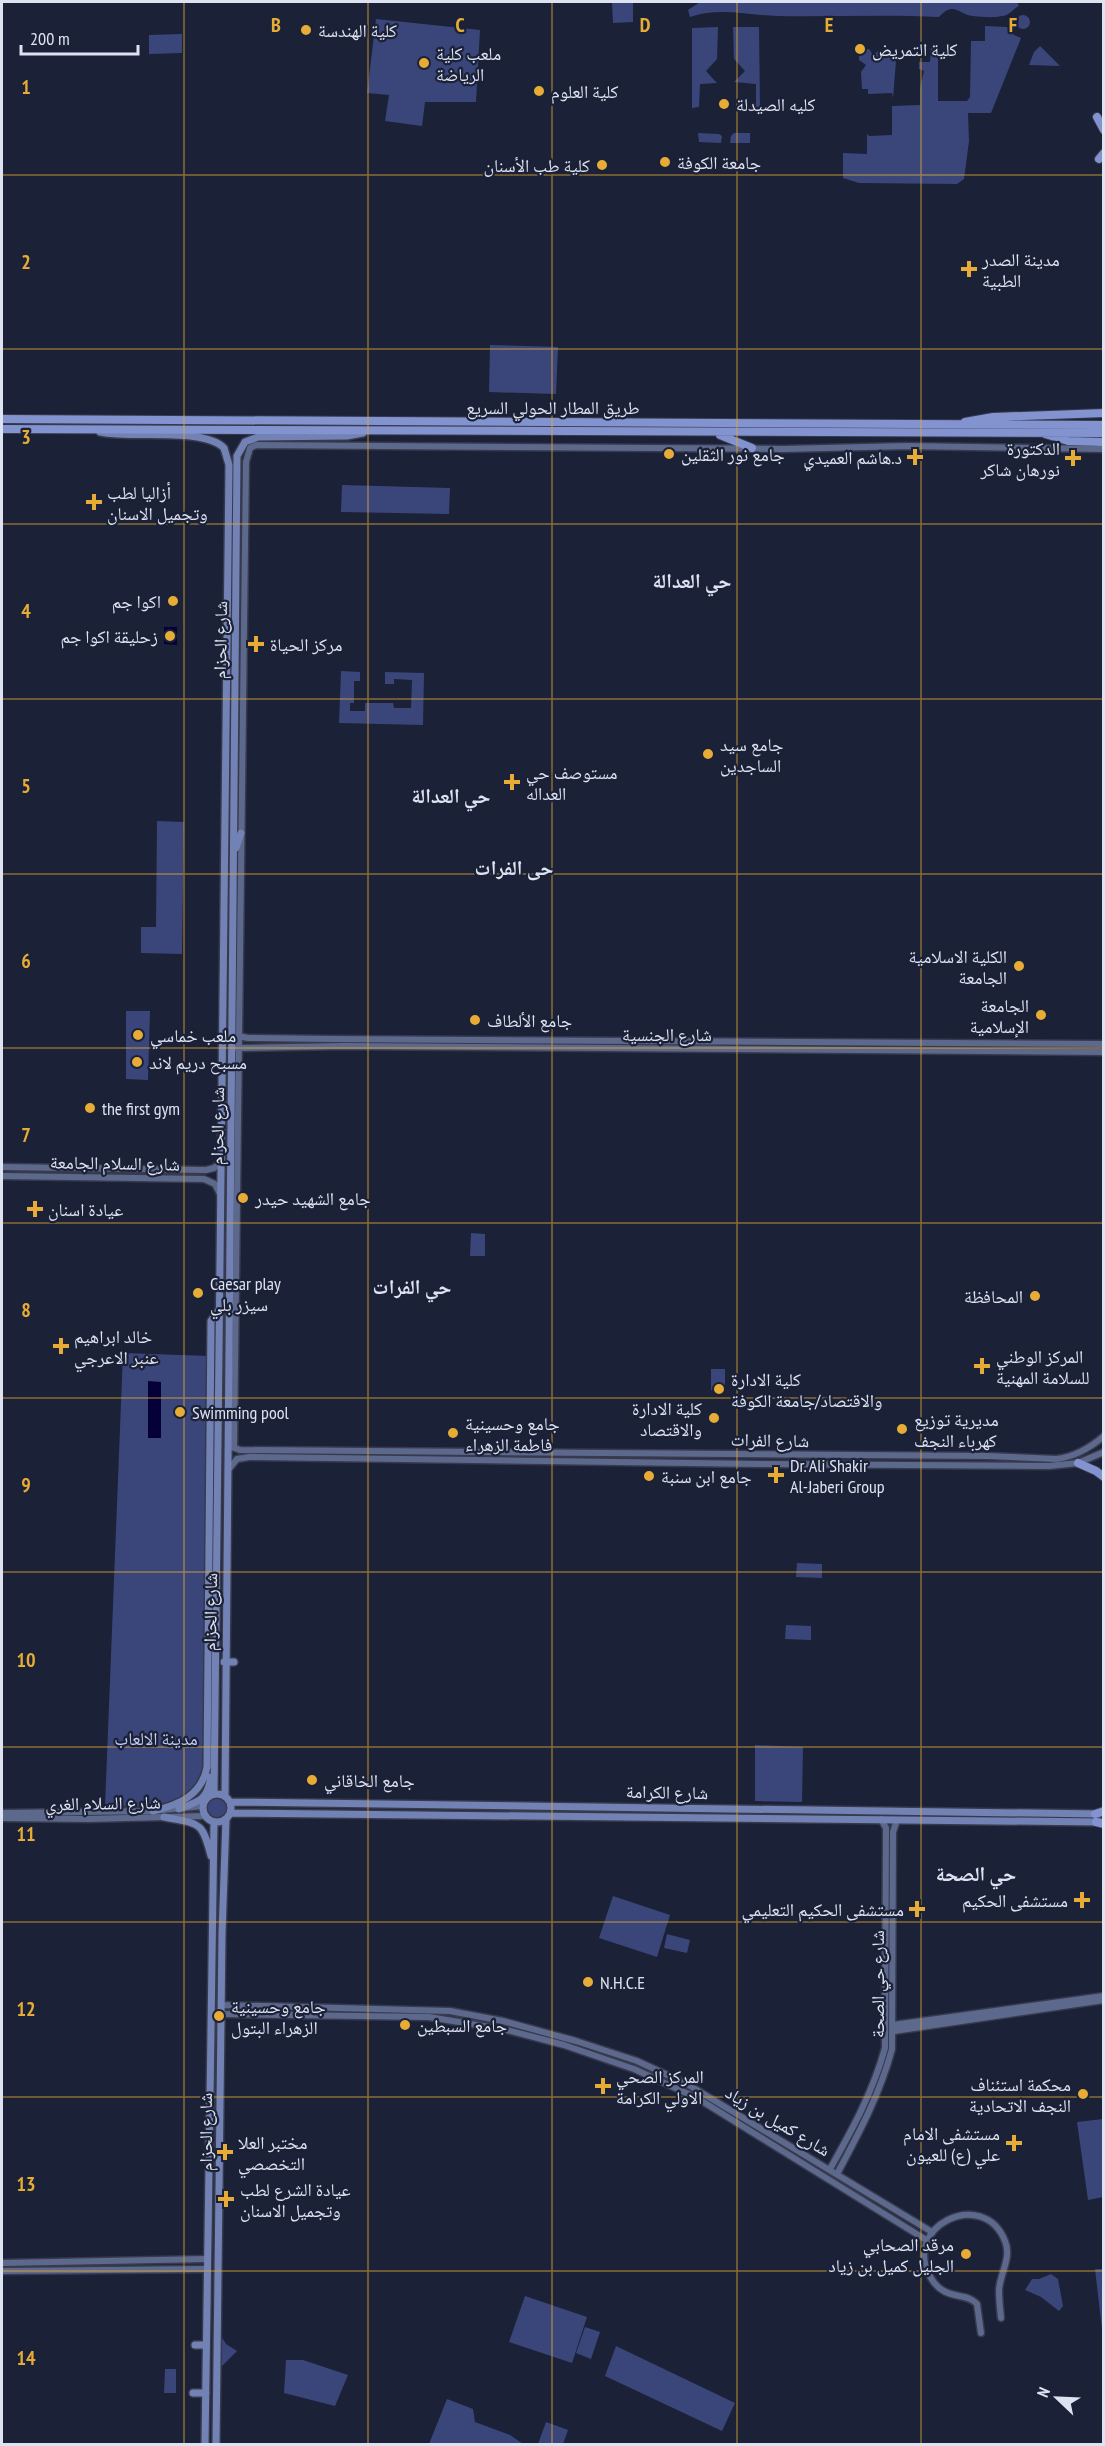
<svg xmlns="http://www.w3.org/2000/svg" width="1105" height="2446" font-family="'PT Sans Narrow','Noto Naskh Arabic',sans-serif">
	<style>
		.green { fill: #3a467a }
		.water { fill: #050038 }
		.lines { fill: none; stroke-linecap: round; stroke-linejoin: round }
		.secondary-casing { stroke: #363a4c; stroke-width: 9 }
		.primary-casing { stroke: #363a4c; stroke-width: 10 }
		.trunk-casing { stroke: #363a4c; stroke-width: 10 }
		.secondary { stroke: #5d688d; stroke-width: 6 }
		.primary { stroke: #7382b5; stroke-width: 7 }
		.trunk { stroke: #8293cf; stroke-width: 8 }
		.grid { fill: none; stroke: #e6ac36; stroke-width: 1.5; stroke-opacity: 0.55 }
		.poi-dot { fill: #e6ac36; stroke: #1b2136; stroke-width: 2 }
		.labels { text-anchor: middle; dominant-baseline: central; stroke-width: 4.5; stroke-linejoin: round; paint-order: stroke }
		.poi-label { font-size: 18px; fill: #dee3f2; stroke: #1b2136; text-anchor: start }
		.street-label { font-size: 18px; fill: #dee3f2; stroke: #1b2136 }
		.park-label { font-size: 18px; fill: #c1cdf3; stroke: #1b2136 }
		.neighbourhood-label { font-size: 20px; font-weight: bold; fill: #dee3f2; stroke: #1b2136 }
		.grid-label { font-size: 20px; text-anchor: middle; font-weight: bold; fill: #e6ac36; stroke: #1b2136; stroke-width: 4.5; stroke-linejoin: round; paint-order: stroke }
	</style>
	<rect width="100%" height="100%" fill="#1b2136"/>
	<path class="green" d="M 612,2 L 633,2 L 633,22 L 613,23 Z
		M 700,2 L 1017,2 L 1019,6 C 1013,9 1009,16 1002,16 C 993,18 982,17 973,16 C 959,15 954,0 939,17 C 886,14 831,17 777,16 C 747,15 720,7 690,17 L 688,10 Z
		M1016 22a7 7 0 1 1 14 0a7 7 0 1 1-14 0Z
		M 376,19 L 480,30 L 476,102 L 425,102 L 422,126 L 385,121 L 389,95 L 367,93 Z
		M 985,26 L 1007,27 L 1014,35 L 1021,38 L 991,113 L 968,113 L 969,141 L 964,179 L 957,184 L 859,183 L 843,178 L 843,153 L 867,154 L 867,134 L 869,136 L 892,135 L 892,106 L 920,105 L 920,88 L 924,71 L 919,69 L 919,62 L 930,62 L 931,47 L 938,47 L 938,101 L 967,101 L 970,97 L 971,41 L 985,41 Z
		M 718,27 L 717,59 L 706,71 L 717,83 L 700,84 L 699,107 L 692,108 L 692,28 Z
		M 733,27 L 759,27 L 760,107 L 756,107 L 756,84 L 734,82 L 745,71 L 734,59 Z
		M 182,34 L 182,53 L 149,54 L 149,35 Z
		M 1040,46 L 1060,66 L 1029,65 L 1034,52 Z
		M 869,49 L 873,55 L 878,51 L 885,51 L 896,61 L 893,98 L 892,93 L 868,94 L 868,89 L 862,89 L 861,72 L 866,65 L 859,60 L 859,50 Z
		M 698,133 L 719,134 L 722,136 L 721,143 L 699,142 Z
		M 734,133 L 750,133 L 750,143 L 730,143 L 731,136 Z
		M 490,345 L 558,347 L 556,394 L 489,392 Z
		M 342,485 L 450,488 L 449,514 L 341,512 Z
		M 341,671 L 360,672 L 360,681 L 354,681 L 354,703 L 350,703 L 350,711 L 365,711 L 365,703 L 393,703 L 394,708 L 411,708 L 412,680 L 394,679 L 394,684 L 385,684 L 385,672 L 424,673 L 423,725 L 339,723 Z
		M 157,821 L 184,822 L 182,954 L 141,953 L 141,927 L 156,927 Z
		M 126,1011 L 150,1011 L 148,1080 L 126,1079 Z
		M 471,1233 L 485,1234 L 485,1256 L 470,1256 Z
		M 123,1353 L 209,1356 L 203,1775 C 179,1813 144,1806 105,1806 Z
		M 711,1369 L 725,1369 L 725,1390 L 711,1390 Z
		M 797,1563 L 822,1564 L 822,1578 L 796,1577 Z
		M 786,1625 L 811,1626 L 811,1640 L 785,1639 Z
		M 755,1745 L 803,1747 L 802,1802 L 755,1801 Z
		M206 1808a12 12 0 1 1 24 0a12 12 0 1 1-24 0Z
		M 613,1896 L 670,1915 L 657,1957 L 599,1938 Z
		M 667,1934 L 690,1940 L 687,1953 L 664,1948 Z
		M 1103,2119 L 1103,2197 L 1088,2200 L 1077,2122 Z
		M 1103,2269 L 1104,2269 L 1103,2338 L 1095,2269 Z
		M 1051,2274 L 1058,2279 L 1063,2306 L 1059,2311 L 1041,2297 L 1025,2290 L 1032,2279 L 1039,2279 Z
		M 525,2296 L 587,2317 L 572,2363 L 509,2342 Z
		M 585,2327 L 600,2332 L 591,2359 L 576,2353 Z
		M 221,2336 L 226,2344 L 237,2351 L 220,2368 Z
		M 616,2346 L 735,2403 L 722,2431 L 605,2376 Z
		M 286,2360 L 303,2360 L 348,2375 L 335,2406 L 284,2393 Z
		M 165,2369 L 176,2369 L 176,2393 L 164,2393 Z
		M 447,2399 L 473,2409 L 475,2422 L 510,2435 L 523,2444 L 429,2444 Z
		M 546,2422 L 568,2430 L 563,2444 L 538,2444 Z"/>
	<path class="water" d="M 164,627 L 177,627 L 177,645 L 164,644 Z
		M 148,1381 L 161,1382 L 161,1438 L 148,1438 Z"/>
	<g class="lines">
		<g class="secondary-casing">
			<path id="secondary" d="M 238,1036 L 248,1038 L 333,1039 L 1104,1044
				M 237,1048 L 343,1046 L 1104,1052
				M 2,1167 L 206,1170 L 214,1168 L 221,1162
				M 2,1176 L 204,1179 L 215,1184 L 220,1194
				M 232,1447 L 240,1450 L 988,1456 L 1056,1459 C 1075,1457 1090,1448 1104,1436
				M 234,1448 L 246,462 L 250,448 L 256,445 L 783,449 L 907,446 L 1104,449
				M 228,1470 L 237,1459 L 249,1457 L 761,1464 L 1049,1466 L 1078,1463 L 1104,1452
				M 2,1813 L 153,1811 L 203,1806
				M 2,1818 L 88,1819 L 206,1816
				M 221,2005 L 450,2011 L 503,2021 L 576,2041 L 637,2061 L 687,2084 L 932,2232
				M 221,2014 L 429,2017 L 507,2030 L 564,2045 L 634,2069 L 697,2098 L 928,2241
				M 893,2025 L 1104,1996
				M 894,2031 L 1104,2000
				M 830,2169 C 852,2130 873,2092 885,2048 L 886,1828 L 881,1819
				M 837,2174 C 859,2133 880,2094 892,2049 L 893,1832 L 897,1820
				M 2,2263 L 207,2259
				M 2,2271 L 207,2269
				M 981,2333 L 977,2304 C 966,2291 945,2302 931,2278 C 900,2227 983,2186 1005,2241 C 1012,2258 1000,2273 999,2290 C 999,2300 1000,2309 1001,2318"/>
		</g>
		<g class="primary-casing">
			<path id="primary" d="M 100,432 C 132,439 203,427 224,448 L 229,465 L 214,1794
				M 236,848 L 241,833
				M 224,1662 L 234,1662
				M203 1808a14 14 0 1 1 28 0a14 14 0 1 1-28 0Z
				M 225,1796 L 237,456 L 245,442 L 258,437 L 347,436 L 363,433
				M 231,1802 L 1098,1814
				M 179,1809 C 200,1801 207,1800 211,1777
				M 153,1811 C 179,1805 202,1795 207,1767 L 211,1321 L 218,1311
				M 231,1813 L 1101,1822
				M 164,1817 C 199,1824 202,1820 211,1856
				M 195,2345 L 206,2345
				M 193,2393 L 206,2393
				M 205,2444 L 214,1822
				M 216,2444 L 222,1934 L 226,1819"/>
		</g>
		<g class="trunk-casing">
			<path id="trunk" d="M 1097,117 L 1104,130
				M 1099,159 L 1104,153
				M 2,419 L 1104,425
				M 965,422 L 993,417 L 1104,413
				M 2,429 L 1104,433
				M 1045,434 L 1068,441 L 1104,442
				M 720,435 L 752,448
				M 1078,1463 L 1096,1471 L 1104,1477
				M 1095,1814 L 1104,1811
				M 1096,1822 L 1104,1824"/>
		</g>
		<use href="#secondary" class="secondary"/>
		<use href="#primary" class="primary"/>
		<use href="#trunk" class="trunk"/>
	</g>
	<path class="grid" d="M 184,2 L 184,2444M 368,2 L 368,2444M 552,2 L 552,2444M 737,2 L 737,2444M 921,2 L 921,2444M 2,175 L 1104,175M 2,349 L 1104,349M 2,524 L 1104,524M 2,699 L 1104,699M 2,874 L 1104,874M 2,1048 L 1104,1048M 2,1223 L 1104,1223M 2,1398 L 1104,1398M 2,1572 L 1104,1572M 2,1747 L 1104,1747M 2,1922 L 1104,1922M 2,2097 L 1104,2097M 2,2271 L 1104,2271"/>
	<g class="poi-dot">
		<circle cx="306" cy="30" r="6"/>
		<circle cx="860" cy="49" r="6"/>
		<circle cx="424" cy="63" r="6"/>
		<circle cx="539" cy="91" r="6"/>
		<circle cx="724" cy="104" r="6"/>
		<circle cx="665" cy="162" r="6"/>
		<circle cx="602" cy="165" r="6"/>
		<path d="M966 260h6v6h6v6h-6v6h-6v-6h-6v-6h6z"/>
		<circle cx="669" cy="454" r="6"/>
		<path d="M912 448h6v6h6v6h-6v6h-6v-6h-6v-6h6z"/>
		<path d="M1070 449h6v6h6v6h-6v6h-6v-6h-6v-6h6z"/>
		<path d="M91 493h6v6h6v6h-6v6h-6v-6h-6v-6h6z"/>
		<circle cx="173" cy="601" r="6"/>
		<circle cx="170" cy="636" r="6"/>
		<path d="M253 635h6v6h6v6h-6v6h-6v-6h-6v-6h6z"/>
		<circle cx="708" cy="754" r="6"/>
		<path d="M509 773h6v6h6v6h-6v6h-6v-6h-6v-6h6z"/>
		<circle cx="1019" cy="966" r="6"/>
		<circle cx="1041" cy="1015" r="6"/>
		<circle cx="475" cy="1020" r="6"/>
		<circle cx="138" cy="1035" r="6"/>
		<circle cx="137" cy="1062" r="6"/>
		<circle cx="90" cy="1108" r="6"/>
		<circle cx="243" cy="1198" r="6"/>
		<path d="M32 1200h6v6h6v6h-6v6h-6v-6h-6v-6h6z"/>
		<circle cx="198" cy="1293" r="6"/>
		<circle cx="1035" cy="1296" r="6"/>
		<path d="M58 1337h6v6h6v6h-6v6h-6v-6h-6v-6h6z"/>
		<path d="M979 1357h6v6h6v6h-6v6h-6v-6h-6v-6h6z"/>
		<circle cx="719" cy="1389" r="6"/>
		<circle cx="180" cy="1412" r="6"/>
		<circle cx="714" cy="1418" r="6"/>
		<circle cx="902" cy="1429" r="6"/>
		<circle cx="453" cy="1433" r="6"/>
		<path d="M773 1466h6v6h6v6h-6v6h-6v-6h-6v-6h6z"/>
		<circle cx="649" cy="1476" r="6"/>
		<circle cx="312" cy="1780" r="6"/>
		<path d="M1079 1891h6v6h6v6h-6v6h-6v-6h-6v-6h6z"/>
		<path d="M914 1900h6v6h6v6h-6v6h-6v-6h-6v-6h6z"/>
		<circle cx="588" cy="1982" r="6"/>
		<circle cx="219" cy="2016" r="6"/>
		<circle cx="405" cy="2025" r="6"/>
		<path d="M600 2077h6v6h6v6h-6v6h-6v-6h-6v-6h6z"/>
		<circle cx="1083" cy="2094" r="6"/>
		<path d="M1011 2134h6v6h6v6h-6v6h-6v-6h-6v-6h6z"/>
		<path d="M222 2143h6v6h6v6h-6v6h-6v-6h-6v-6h6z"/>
		<path d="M223 2190h6v6h6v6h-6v6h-6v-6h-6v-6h6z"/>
		<circle cx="966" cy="2254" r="6"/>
	</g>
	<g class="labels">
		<g class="poi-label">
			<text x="318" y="30">كلية الهندسة</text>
			<text x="872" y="49">كلية التمريض</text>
			<text x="436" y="53">ملعب كلية<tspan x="436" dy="21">الرياضة</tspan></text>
			<text x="551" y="91">كلية العلوم</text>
			<text x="736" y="104">كليه الصيدلة</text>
			<text x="677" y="162">جامعة الكوفة</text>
			<text x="590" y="165" text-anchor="end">كلية طب الأسنان</text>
			<text x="982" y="259">مدينة الصدر<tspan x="982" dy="21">الطبية</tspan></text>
			<text x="1060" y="448" text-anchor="end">الدكتورة<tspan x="1060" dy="21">نورهان شاكر</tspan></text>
			<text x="681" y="454">جامع نور الثقلين</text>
			<text x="902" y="457" text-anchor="end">د.هاشم العميدي</text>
			<text x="107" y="492">أزاليا لطب<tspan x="107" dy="21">وتجميل الاسنان</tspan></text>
			<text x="161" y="601" text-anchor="end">اكوا جم</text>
			<text x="158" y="636" text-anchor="end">زحليقة اكوا جم</text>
			<text x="270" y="644">مركز الحياة</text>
			<text x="720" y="744">جامع سيد<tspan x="720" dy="21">الساجدين</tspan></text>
			<text x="526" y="772">مستوصف حي<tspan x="526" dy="21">العداله</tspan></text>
			<text x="1007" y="956" text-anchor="end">الكلية الاسلامية<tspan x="1007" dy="21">الجامعة</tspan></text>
			<text x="1029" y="1005" text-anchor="end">الجامعة<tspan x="1029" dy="21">الإسلامية</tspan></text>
			<text x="487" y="1020">جامع الألطاف</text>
			<text x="150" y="1035">ملعب خماسي</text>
			<text x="149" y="1062">مسبح دريم لاند</text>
			<text x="102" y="1108">the first gym</text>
			<text x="255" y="1198">جامع الشهيد حيدر</text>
			<text x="48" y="1209">عيادة اسنان</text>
			<text x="210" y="1283">Caesar play<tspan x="210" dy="21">سيزر بلي</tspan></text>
			<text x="1023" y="1296" text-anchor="end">المحافظة</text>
			<text x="74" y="1336">خالد ابراهيم<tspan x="74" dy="21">عنبر الاعرجي</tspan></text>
			<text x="996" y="1356">المركز الوطني<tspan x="996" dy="21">للسلامة المهنية</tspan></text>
			<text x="731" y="1379">كلية الادارة<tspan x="731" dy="21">والاقتصاد/جامعة الكوفة</tspan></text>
			<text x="702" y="1408" text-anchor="end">كلية الادارة<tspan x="702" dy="21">والاقتصاد</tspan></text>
			<text x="192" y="1412">Swimming pool</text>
			<text x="914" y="1419">مديرية توزيع<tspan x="914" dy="21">كهرباء النجف</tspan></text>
			<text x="465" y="1423">جامع وحسينية<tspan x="465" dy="21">فاطمة الزهراء</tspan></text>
			<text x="790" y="1465">Dr. Ali Shakir<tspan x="790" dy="21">Al-Jaberi Group</tspan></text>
			<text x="661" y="1476">جامع ابن سنبة</text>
			<text x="324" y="1780">جامع الخاقاني</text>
			<text x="1068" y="1900" text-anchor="end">مستشفى الحكيم</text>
			<text x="904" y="1909" text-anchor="end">مستشفى الحكيم التعليمي</text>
			<text x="600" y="1982">N.H.C.E</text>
			<text x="231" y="2006">جامع وحسينية<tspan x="231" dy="21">الزهراء البتول</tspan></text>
			<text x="417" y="2025">جامع السبطين</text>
			<text x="616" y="2076">المركز الصحي<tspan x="616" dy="21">الاولي الكرامة</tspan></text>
			<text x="1071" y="2084" text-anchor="end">محكمة استئناف<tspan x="1071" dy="21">النجف الاتحادية</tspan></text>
			<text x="1000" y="2133" text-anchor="end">مستشفى الامام<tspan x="1000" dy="21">علي (ع) للعيون</tspan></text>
			<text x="238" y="2142">مختبر العلا<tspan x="238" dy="21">التخصصي</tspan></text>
			<text x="240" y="2189">عيادة الشرع لطب<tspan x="240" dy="21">وتجميل الاسنان</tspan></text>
			<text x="954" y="2244" text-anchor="end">مرقد الصحابي<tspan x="954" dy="21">الجليل كميل بن زياد</tspan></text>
		</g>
		<g class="street-label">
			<text x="553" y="407">طريق المطار الحولي السريع</text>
			<text transform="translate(220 640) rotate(-89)">شارع الحزام</text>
			<text x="667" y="1034">شارع الجنسية</text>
			<text transform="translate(217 1126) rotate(-89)">شارع الحزام</text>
			<text transform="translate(115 1163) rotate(1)">شارع السلام الجامعة</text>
			<text transform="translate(770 1440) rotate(1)">شارع الفرات</text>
			<text transform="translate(210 1612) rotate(-89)">شارع الحزام</text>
			<text transform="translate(667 1792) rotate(1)">شارع الكرامة</text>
			<text transform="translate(103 1803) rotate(-1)">شارع السلام الغري</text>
			<text transform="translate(877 1984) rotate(-90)">شارع حي الصحة</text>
			<text transform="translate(778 2121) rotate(31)">شارع كميل بن زياد</text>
			<text transform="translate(205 2132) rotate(-90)">شارع الحزام</text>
		</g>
		<g class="park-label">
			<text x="156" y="1738">مدينة الالعاب</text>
		</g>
		<g class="neighbourhood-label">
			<text x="692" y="581">حي العدالة</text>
			<text x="451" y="796">حي العدالة</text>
			<text x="514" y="868">حی الفرات</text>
			<text x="412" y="1287">حي الفرات</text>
			<text x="976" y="1874">حي الصحة</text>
		</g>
	</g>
	<g class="grid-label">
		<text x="276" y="32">B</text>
		<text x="460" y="32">C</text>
		<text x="645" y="32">D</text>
		<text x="829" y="32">E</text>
		<text x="1013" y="32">F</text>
		<text x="26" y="94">1</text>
		<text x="26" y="269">2</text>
		<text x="26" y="444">3</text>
		<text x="26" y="618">4</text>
		<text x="26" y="793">5</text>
		<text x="26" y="968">6</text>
		<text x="26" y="1142">7</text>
		<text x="26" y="1317">8</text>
		<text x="26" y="1492">9</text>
		<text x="26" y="1667">10</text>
		<text x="26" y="1841">11</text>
		<text x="26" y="2016">12</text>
		<text x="26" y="2191">13</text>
		<text x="26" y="2365">14</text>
	</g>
	<rect width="1105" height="2446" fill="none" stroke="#dee3f2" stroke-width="6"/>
	<g transform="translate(1057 2398) rotate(293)" stroke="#1b2136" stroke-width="4.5" paint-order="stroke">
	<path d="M0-4.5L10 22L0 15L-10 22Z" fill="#dee3f2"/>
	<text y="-9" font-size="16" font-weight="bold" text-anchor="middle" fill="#dee3f2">N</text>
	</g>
	<path d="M21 45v9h117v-9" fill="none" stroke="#dee3f2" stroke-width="3"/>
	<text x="30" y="45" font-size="18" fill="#dee3f2" stroke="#1b2136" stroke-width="4.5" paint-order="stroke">200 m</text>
</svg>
